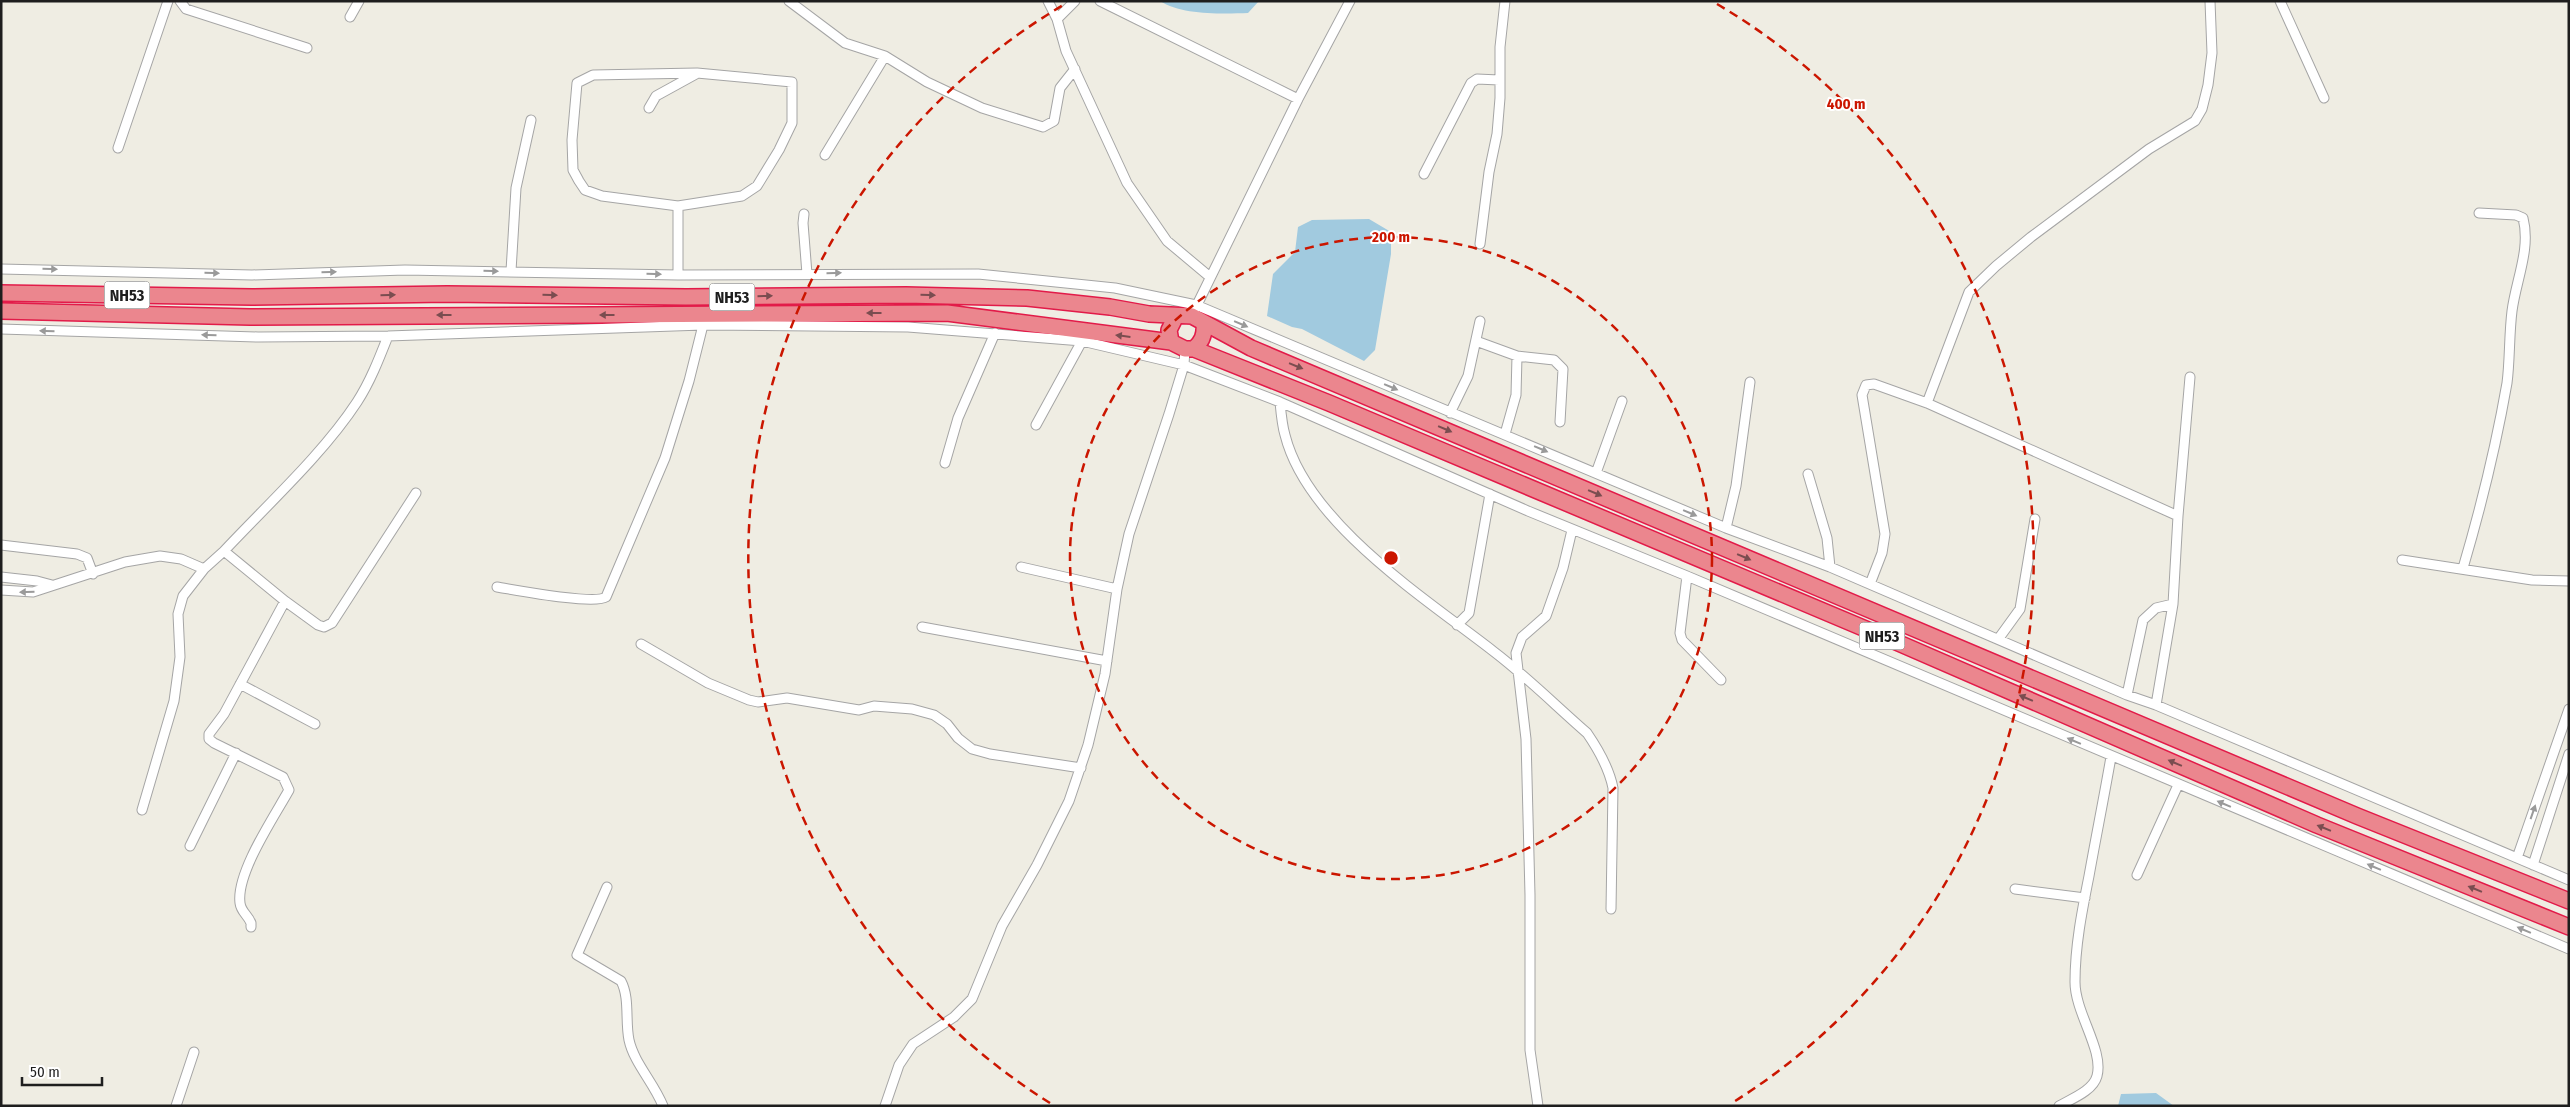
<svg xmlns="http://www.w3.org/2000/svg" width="2570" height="1107" font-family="'Fira Sans Condensed',sans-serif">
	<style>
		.water { fill: #a1cadf }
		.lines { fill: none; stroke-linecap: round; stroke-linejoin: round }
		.street-casing { stroke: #a5a5a5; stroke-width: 11 }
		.highway-casing { stroke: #e21b49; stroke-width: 18 }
		.street { stroke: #fff; stroke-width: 9 }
		.highway { stroke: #eb868e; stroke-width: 15 }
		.oneway { fill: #9a9a9a }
		.oneway2 { fill: #7a4d50 }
		.ring { fill: none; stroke: #cb1600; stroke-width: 2.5; stroke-dasharray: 9 6 }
		.labels { text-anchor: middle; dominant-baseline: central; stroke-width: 4; stroke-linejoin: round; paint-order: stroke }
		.shield { fill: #fff; stroke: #626262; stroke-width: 1 }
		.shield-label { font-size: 16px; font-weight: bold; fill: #1e1e1e }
		.centre { fill: #cb1600; stroke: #fff; stroke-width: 2.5 }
		.ring-label { font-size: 15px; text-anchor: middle; font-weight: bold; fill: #cb1600; stroke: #fff; stroke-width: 4; stroke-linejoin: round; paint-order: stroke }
	</style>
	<rect width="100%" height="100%" fill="#efede3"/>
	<path class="water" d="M 1160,1 L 1259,1 L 1248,13 C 1222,14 1181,15 1160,1 Z
		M 1369,219 L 1391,232 L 1391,254 L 1375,350 L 1364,361 L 1302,329 L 1292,327 L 1267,316 L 1273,274 L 1295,252 L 1298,227 L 1312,220 Z
		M 2156,1093 L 2174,1106 L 2118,1106 L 2121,1094 Z"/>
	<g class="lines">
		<g class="street-casing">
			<path id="street" d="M 180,1 L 186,9 L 307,48
				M 789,1 L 845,43 L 885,56 L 927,82 L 982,108 L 1043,127 L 1054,121 L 1060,88 L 1075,69
				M 1048,1 L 1057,19 L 1066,51 L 1127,183 L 1167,241 L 1210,277
				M 1100,1 L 1298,99
				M 2280,1 L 2324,98
				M 350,17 L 359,1
				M 1057,19 L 1075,1
				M 697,73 L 792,82 L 792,123 L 779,150 L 757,186 L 742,196 L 678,206 L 602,196 L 585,190 L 579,181 L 573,170 L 572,140 L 577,83 L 593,75 Z
				M 649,108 L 656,96 L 696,74
				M 118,148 L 168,1
				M 825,155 L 885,56
				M 1424,174 L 1471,83 L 1477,79 L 1499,80
				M 678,206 L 678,275
				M 804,214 L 803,223 L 807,274
				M 1480,244 L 1489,172 L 1497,134 L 1500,98 L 1500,47 L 1505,1
				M 1,269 L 252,275 L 405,270 L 678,275 L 978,274 L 1115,288 L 1196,305 L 1726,528 L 1830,567 L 2127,695 L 2156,705 L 2569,880
				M 511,271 L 516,188 L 531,120
				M 1195,309 L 1298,99 L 1350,1
				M 1,329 L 258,337 L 388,336 L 703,325 L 908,327 L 1082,341 L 1184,365 L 1280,402 L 1528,511 L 1687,576 L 2569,949
				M 1476,341 L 1517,356 L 1554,360 L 1563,369 L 1560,422
				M 1280,402 C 1281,413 1282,425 1285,435 C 1307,523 1425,598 1493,651 C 1526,676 1556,706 1587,733 C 1598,749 1609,768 1613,788 L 1611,909
				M 1450,413 L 1468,376 L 1480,321
				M 1036,425 L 1082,341
				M 1505,434 L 1516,395 L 1517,356
				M 945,463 L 958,418 L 995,333
				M 1596,473 L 1622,401
				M 1808,474 L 1827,538 L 1830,567
				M 2178,516 L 1927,403 L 1969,292 L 1996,266 L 2031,237 L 2149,149 L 2195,121 L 2202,109 L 2208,85 L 2212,53 L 2210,1
				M 1726,528 L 1736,486 L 1750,382
				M 1,545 L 77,554 L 87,558 L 93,574
				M 224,551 L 285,601 L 224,714 L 209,734 L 209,739 L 214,743 L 283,777 L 289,790 C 274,817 236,873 240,903 C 241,912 248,915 251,923 L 251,927
				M 2402,560 L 2532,580 L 2569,581
				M 1021,567 L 1117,589
				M 2463,568 C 2481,507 2496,446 2507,383 C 2510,360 2509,335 2512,311 C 2516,280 2531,249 2523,218 L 2516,215 L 2479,213
				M 1687,576 L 1680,633 L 1682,640 L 1721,680
				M 1,577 L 37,581 L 52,585
				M 1870,584 L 1882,553 L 1885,534 L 1862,395 L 1866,385 L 1874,384 L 1927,403
				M 497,587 C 516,590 594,605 606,597 L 665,458 L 689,381 L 703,325
				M 1,590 L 33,592 L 125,562 L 160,556 L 181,559 L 204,569 L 224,551 C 267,505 323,454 357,402 C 370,382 379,359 388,336
				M 285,601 L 318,625 L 324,627 L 332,623 L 416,493
				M 1457,625 L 1469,613 L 1490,494
				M 922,627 L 1107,661
				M 1999,638 L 2020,609 L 2035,519
				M 641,644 L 708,683 L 749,700 L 758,702 L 787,698 L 859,710 L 874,706 L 912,709 L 934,715 L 947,724 L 958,738 L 972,749 L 990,754 L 1081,768
				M 240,684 L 315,724
				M 2127,695 L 2143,620 L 2156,608 L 2173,604
				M 2156,705 L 2173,604 L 2178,516 L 2190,377
				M 142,810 L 174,701 L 180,657 L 178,614 L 183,596 L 204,569
				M 190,846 L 236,753
				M 2517,858 L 2569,709
				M 2533,865 L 2569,754
				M 2137,875 L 2178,785
				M 607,887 L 577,955 L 621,981 C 630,998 625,1021 629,1040 C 634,1063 654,1083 663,1106
				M 2015,889 L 2085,898
				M 176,1106 L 194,1052
				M 885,1106 L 899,1065 L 913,1044 L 954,1017 L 972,999 L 1002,926 L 1037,865 L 1069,801 L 1088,745 L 1105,674 L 1117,589 L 1129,534 L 1169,414 L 1184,365 L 1185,349
				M 1538,1106 L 1530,1050 L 1530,895 L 1526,739 L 1516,653 L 1522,637 L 1546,616 L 1563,568 L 1572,530
				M 2059,1106 C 2071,1099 2093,1091 2097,1076 C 2104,1050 2075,1013 2075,982 C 2075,946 2082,911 2089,876 C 2096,837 2104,797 2111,757"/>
		</g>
		<g class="highway-casing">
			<path id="highway" d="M 1,293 L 252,297 L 447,294 L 686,297 L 906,295 L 1027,298 L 1110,307 L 1149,314 L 1192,316 L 1251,348 L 2357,816 L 2569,901
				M 1,311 L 250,317 L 947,313 L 1171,342
				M 1176,316 L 1169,330 L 1171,342 L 1185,349 L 1194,349 C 1202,342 1205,335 1204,324
				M 1194,349 L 1329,403 L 1887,638 L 2317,825 L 2569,927"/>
		</g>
		<use href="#street" class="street"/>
		<use href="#highway" class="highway"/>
	</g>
	<defs><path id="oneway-solid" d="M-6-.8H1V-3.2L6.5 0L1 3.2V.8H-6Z" transform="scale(1.25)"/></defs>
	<g class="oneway">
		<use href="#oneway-solid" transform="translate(50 269) rotate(1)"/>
		<use href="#oneway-solid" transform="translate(491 271) rotate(1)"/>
		<use href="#oneway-solid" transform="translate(329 272) rotate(-2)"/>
		<use href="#oneway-solid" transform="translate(212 273) rotate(1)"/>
		<use href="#oneway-solid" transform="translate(834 273) rotate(-1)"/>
		<use href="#oneway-solid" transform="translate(654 274) rotate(2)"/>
		<use href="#oneway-solid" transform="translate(1241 324) rotate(23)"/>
		<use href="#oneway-solid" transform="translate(47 331) rotate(-178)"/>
		<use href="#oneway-solid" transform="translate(209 335) rotate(-178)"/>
		<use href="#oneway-solid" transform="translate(1391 387) rotate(23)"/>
		<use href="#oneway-solid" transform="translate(1541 449) rotate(23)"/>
		<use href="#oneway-solid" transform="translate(1690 513) rotate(23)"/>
		<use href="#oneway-solid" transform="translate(27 592) rotate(179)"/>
		<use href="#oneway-solid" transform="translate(2074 741) rotate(-157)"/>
		<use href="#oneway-solid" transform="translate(2224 804) rotate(-157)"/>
		<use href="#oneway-solid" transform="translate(2533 812) rotate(-71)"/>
		<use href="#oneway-solid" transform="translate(2374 867) rotate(-157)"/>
		<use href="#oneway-solid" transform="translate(2524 930) rotate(-157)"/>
	</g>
	<g class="oneway2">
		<use href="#oneway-solid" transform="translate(388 295) rotate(-1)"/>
		<use href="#oneway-solid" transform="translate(550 295) rotate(1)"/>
		<use href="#oneway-solid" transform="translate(928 295) rotate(2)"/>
		<use href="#oneway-solid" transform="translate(765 296) rotate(-1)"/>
		<use href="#oneway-solid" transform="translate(874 313) rotate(180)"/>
		<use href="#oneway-solid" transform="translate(444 315) rotate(180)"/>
		<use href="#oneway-solid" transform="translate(607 315) rotate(180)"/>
		<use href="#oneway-solid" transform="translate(1123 336) rotate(-173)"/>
		<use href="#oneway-solid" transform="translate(1296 366) rotate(22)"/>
		<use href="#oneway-solid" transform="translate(1445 429) rotate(23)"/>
		<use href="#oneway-solid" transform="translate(1595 493) rotate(23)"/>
		<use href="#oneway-solid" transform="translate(1744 557) rotate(23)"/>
		<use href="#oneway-solid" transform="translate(2026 698) rotate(-157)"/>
		<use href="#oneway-solid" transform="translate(2175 763) rotate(-157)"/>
		<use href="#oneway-solid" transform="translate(2324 828) rotate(-158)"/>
		<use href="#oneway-solid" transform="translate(2475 889) rotate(-158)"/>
	</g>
	<g class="ring">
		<circle cx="1391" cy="558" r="321"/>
		<path d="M1050 1103A643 643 0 0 1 1065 4M1717 4A643 643 0 0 1 1732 1103"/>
	</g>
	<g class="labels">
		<g class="shield">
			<rect x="104.5" y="281.5" width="45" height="27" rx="4"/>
			<rect x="709.5" y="283.5" width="45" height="27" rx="4"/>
			<rect x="1859.5" y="622.5" width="45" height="27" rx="4"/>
		</g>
		<g class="shield-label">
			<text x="127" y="295">NH53</text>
			<text x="732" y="297">NH53</text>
			<text x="1882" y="636">NH53</text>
		</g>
	</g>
	<circle cx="1391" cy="558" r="8" class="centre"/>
	<g class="ring-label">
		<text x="1846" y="109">400 m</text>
		<text x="1391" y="242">200 m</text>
	</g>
	<rect width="2570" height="1107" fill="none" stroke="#1e1e1e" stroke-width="5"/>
	<path d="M22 1077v8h80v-8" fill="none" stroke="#1e1e1e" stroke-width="2.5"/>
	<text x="30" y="1077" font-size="15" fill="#1e1e1e" stroke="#ffffff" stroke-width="4" paint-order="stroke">50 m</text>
</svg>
